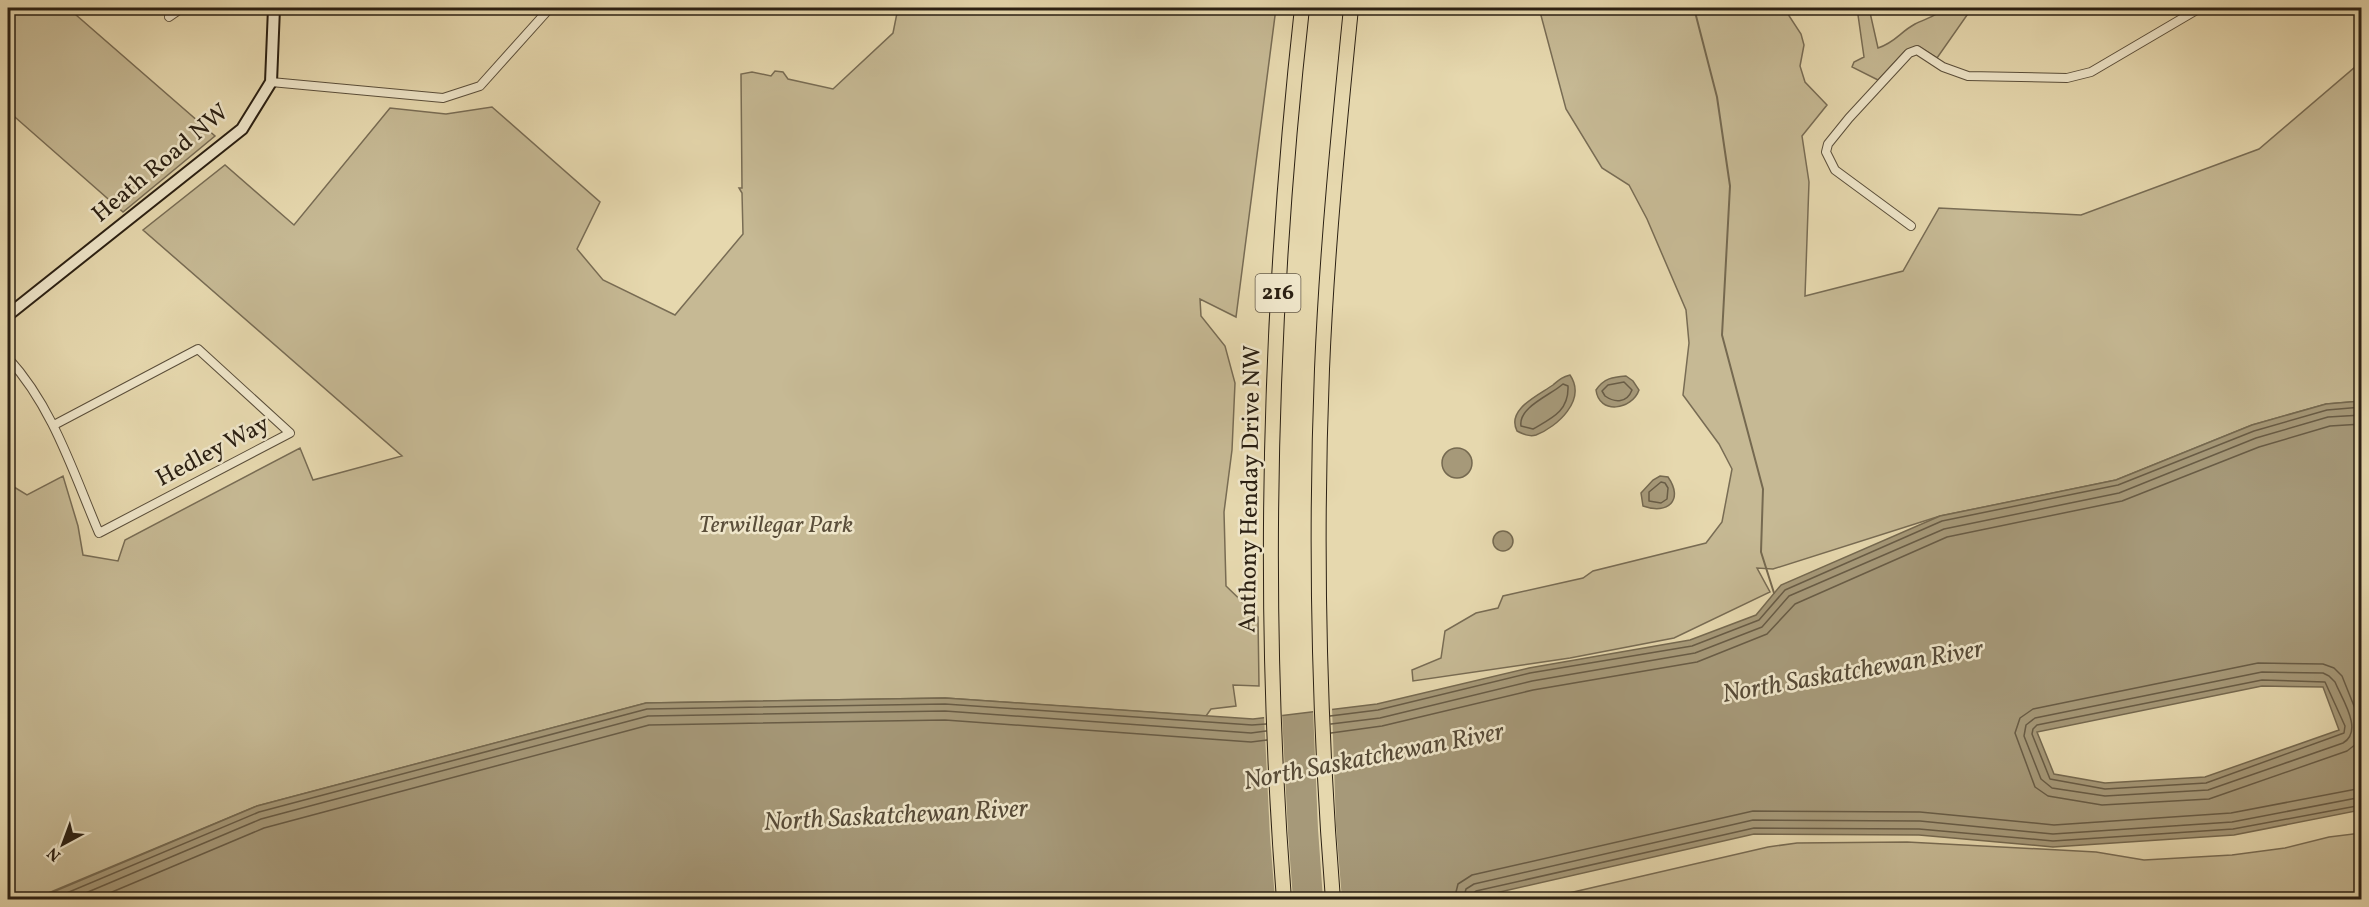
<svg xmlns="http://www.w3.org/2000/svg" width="2369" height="907" font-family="Vollkorn,serif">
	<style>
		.green { fill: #c6b994; stroke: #786c54; stroke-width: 1.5 }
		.water { fill: #a69979; stroke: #756950; stroke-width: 1.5; fill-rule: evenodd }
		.pier { fill: #e6d8ae }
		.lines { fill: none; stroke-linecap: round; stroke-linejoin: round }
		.shore { stroke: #685c46; stroke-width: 1.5 }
		.stream { stroke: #756950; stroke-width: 2 }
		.street-casing { stroke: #5a4e3a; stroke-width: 10 }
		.secondary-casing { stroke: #2b2013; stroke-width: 14 }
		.highway-casing { stroke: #2b2013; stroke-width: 16 }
		.street { stroke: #efe6ca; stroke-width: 8 }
		.secondary { stroke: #efe6ca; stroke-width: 10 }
		.highway { stroke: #e6d8ae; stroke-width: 14 }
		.labels { text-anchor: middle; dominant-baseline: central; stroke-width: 5; stroke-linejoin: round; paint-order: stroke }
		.shield { fill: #efe6ca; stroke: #665b4a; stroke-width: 1.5 }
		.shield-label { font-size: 22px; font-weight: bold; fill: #2b2013 }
		.street-label { font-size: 24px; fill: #2b2013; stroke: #efe6ca }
		.park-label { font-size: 24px; font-style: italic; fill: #5a4e3a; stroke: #efe6ca }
		.water-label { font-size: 26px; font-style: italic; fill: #564a37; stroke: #efe6ca }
	</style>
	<rect width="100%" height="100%" fill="#e6d8ae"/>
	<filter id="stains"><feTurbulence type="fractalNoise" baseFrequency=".00333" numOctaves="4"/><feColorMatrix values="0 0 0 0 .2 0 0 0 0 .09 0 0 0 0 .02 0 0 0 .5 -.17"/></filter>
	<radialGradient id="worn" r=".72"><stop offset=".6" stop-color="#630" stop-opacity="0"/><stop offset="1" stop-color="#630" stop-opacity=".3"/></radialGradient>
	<path class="green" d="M 8,8 L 68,8 L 215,136 L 123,212 L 8,111 Z
		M 898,8 L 1276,8 L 1236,317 L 1200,299 L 1201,316 L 1225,346 L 1235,383 L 1232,450 L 1224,512 L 1226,586 L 1258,617 L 1259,686 L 1233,685 L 1236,706 L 1211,709 L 1206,716 L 945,698 L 646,703 L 257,806 L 34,899 L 8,900 L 8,506 L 14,487 L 27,495 L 63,476 L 78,526 L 83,555 L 118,561 L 125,540 L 300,448 L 313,480 L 402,456 L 143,230 L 225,165 L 294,225 L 390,108 L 446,114 L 492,107 L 600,202 L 577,249 L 603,280 L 675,315 L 743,234 L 742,193 L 739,188 L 742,188 L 741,74 L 752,72 L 771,76 L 775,71 L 783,72 L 788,79 L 833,89 L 893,33 Z
		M 1539,8 L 1784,8 L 1801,34 L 1804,45 L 1800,66 L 1805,82 L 1827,105 L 1802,136 L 1809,182 L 1805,296 L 1903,271 L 1939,208 L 2081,215 L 2259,149 L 2361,62 L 2361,401 L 2326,404 L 2252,425 L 2116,480 L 1940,516 L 1773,569 L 1757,568 L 1770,592 L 1674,638 L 1570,658 L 1413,681 L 1412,670 L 1441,658 L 1445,631 L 1476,613 L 1498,608 L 1503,596 L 1583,578 L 1593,571 L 1706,543 L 1722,522 L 1732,469 L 1719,444 L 1683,395 L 1689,343 L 1686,310 L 1647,219 L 1629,185 L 1602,168 L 1566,109 Z
		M 1857,8 L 1869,8 L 1878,48 C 1896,42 1900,32 1915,24 C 1925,19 1937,16 1945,8 L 1972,8 L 1937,58 L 1918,46 L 1905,51 L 1878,80 L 1852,67 L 1854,62 L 1864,57 Z
		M 2361,833 L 2361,899 L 1543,899 L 1768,847 L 1797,843 L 1907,842 L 2096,852 L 2144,860 L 2232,855 L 2285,848 L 2329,837 Z"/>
	<path class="water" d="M 1570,375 C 1587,400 1557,427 1536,435 C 1529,437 1523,434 1517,431 C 1506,409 1539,395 1553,385 C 1559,380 1562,377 1570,375 Z
		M 1626,376 L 1633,381 L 1639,390 C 1632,410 1599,415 1596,390 C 1604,378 1613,377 1626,376 Z
		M 2361,401 L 2361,810 L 2234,835 L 2053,847 L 1919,835 L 1754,834 L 1465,900 L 34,900 L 257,806 L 646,703 L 945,698 L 1253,719 L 1377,704 L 1529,668 L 1690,640 L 1756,615 L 1781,585 L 1940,516 L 2116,480 L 2252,425 L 2326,404 ZM 2262,686 L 2323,687 L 2339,730 L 2205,777 L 2105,783 L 2054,774 L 2037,732 Z
		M1442 463a15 15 0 1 1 30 0a15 15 0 1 1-30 0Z
		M 1660,476 L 1668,477 C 1684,500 1668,515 1643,506 L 1641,493 L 1653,480 Z
		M1493 541a10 10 0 1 1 20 0a10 10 0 1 1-20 0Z"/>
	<path class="pier" d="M 1332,707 L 1336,826 L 1342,899 L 1323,899 L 1318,829 L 1313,709 Z
		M 1282,713 L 1288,833 L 1293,899 L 1275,899 L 1270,837 L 1264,715 Z"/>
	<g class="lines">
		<path class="shore" d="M 1624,382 L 1632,390 C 1627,403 1615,403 1605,396 L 1602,391 L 1608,385 Z
			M 1563,384 L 1568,386 C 1569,411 1552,418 1533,429 L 1521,426 C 1518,407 1551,395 1563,384 Z
			M 1661,482 L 1665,483 L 1668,488 L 1667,499 L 1661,503 L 1649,501 L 1649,492 Z
			M 2262,672 L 2323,673 L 2329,676 L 2335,682 C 2342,699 2364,731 2343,743 L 2208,790 L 2105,796 L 2052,788 L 2041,779 L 2024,736 L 2026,725 L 2035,718 Z
			M 2262,680 L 2325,682 L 2345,726 L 2344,733 L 2206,783 L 2105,789 L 2050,779 L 2032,734 L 2033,729 L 2037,725 Z
			M 1330,716 L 1378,710 L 1530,673 L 1692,646 L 1759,620 L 1785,590 L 1942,521 L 2118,485 L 2254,431 L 2327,410 L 2362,407
			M 1331,724 L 1380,718 L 1532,681 L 1695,653 L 1762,627 L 1789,596 L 1944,529 L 2119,493 L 2256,438 L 2328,417 L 2362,415
			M 2362,726 L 2342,676 L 2334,668 L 2323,664 L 2258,663 L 2033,709 L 2020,718 L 2015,733 L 2035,787 L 2048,796 L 2102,805 L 2209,799 L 2347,751 L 2356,744 L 2362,731
			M 1331,733 L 1382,726 L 1533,690 L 1697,662 L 1767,634 L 1795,604 L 1947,537 L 2122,501 L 2259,447 L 2330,426 L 2362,424
			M 50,900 L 259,812 L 647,709 L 945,704 L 1252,725 L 1266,724
			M 69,900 L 261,819 L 648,716 L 945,711 L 1251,733 L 1266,731
			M 93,900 L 264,828 L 649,725 L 945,720 L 1251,742 L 1267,740
			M 1454,900 L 1458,884 L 1472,875 L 1753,811 L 1920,812 L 2054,825 L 2231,813 L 2362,788
			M 1463,900 L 1466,889 L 1474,884 L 1753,820 L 1920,821 L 2053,834 L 2232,822 L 2362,797
			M 1471,900 L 1472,894 L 1476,891 L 1754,828 L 1919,829 L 2053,841 L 2233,829 L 2362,805"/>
		<path class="stream" d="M 1694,8 L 1717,97 L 1730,186 L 1722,335 L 1763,489 L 1761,552 L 1774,593"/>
		<g class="street-casing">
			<path id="street" d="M 758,8 L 766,10 L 780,8
				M 169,17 L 182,8
				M 271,82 L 443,98 L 480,86 L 550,8
				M 1911,226 L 1835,170 L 1826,152 L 1828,144 L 1849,118 L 1909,53 L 1917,50 L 1943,67 L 1968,76 L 2067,78 L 2091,72 L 2200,8
				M 8,358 C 53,407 73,472 99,533 L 290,433 L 198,349 L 54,425"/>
		</g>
		<g class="secondary-casing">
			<path id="secondary" d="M 8,315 L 242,129 L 271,82 L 274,8"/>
		</g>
		<g class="highway-casing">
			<path id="highway" d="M 1284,900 C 1261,602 1269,304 1302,8
				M 1333,900 C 1319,723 1315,546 1322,369 C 1327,248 1339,128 1351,8"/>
		</g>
		<use href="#street" class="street"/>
		<use href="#secondary" class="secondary"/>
		<use href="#highway" class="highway"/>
	</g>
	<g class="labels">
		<rect class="shield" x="1255.5" y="274" width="45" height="38" rx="4.5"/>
		<g class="shield-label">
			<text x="1278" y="293">216</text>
		</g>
		<g class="street-label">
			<text transform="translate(161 164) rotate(-40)">Heath Road NW</text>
			<text transform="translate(213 452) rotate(-28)">Hedley Way</text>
			<text transform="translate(1251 489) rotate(-89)">Anthony Henday Drive NW</text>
		</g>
		<g class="park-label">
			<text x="776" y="526">Terwillegar Park</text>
		</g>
		<g class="water-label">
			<text transform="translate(1853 672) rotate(-10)">North Saskatchewan River</text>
			<text transform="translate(1374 757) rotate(-11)">North Saskatchewan River</text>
			<text transform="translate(896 816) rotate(-3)">North Saskatchewan River</text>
		</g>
	</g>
	<rect width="2369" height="907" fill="none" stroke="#e6d8ae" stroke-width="30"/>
	<rect x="9" y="9" width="2351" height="889" fill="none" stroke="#2b2013" stroke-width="3"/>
	<rect x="15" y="15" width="2339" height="877" fill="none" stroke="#2b2013" stroke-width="1.5"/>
	<g transform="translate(63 844) rotate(221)" stroke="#efe6ca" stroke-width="4.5" paint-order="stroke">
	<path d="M0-4.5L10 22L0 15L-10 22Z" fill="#2b2013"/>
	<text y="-9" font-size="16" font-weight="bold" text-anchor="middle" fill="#2b2013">N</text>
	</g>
	<rect width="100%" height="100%" filter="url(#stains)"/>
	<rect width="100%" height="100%" fill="url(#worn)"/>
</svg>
